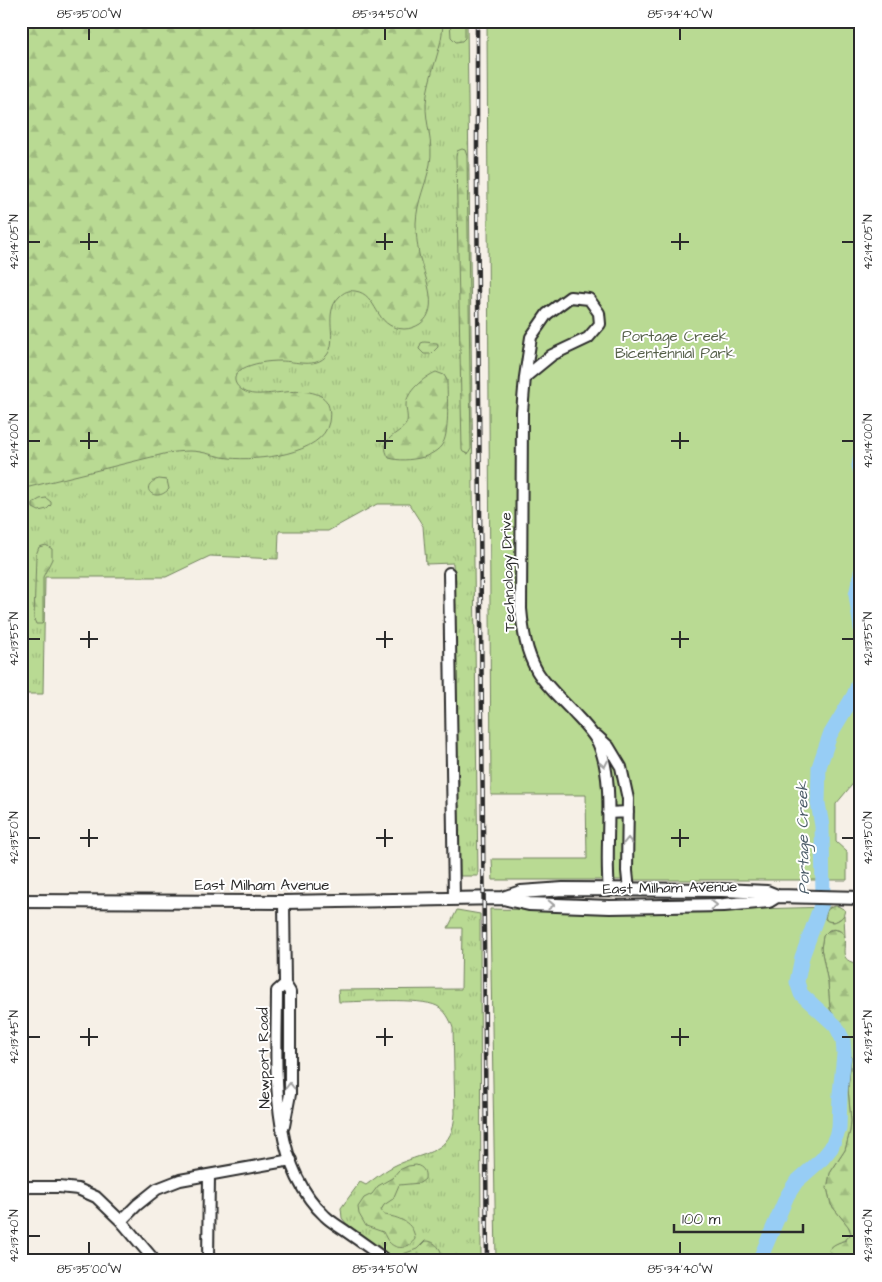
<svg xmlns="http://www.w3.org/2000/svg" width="882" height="1282" font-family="'Architects Daughter',sans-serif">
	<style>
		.grass { fill: url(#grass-tufts); stroke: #72825f }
		.forest { fill: url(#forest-firs); stroke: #72825f }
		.green { fill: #b9da93; stroke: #72825f }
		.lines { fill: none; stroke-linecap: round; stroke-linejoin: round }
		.river { stroke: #97cdf5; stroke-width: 15 }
		.minor-casing { stroke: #2b2b2b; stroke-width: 14 }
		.tertiary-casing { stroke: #2b2b2b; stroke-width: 16 }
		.minor { stroke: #fff; stroke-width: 10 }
		.tertiary { stroke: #fff; stroke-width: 12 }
		.rail-casing { stroke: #2b2b2b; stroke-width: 4.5 }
		.rail { stroke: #fff; stroke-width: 2.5; stroke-dasharray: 8; stroke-linecap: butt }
		.oneway { stroke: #a0a0a0 }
		.ticks { fill: none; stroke: #2b2b2b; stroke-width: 2 }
		.labels { text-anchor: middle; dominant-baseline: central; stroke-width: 4; stroke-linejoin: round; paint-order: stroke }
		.park-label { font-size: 15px; fill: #56604a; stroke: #fff }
		.street-label { font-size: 15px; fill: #2b2b2b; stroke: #fff }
		.water-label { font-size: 16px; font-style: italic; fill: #4b5c68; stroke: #fff }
		.neatline { fill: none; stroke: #2b2b2b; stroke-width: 2 }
		.ticks-label { font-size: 12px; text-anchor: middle; fill: #2b2b2b }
	</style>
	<defs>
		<pattern id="grass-tufts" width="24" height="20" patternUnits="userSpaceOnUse" patternTransform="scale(1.25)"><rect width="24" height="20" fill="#b9da93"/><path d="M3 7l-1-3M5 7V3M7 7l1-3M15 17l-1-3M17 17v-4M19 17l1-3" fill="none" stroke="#9fbb7f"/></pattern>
		<pattern id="forest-firs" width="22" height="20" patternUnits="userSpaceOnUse" patternTransform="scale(1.25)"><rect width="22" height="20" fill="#b9da93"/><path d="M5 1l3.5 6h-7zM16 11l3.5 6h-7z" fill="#9fbb7f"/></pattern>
	</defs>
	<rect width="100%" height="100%" fill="#f6f0e7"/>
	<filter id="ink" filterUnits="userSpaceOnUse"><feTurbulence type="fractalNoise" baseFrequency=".02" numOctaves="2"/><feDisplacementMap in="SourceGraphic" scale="10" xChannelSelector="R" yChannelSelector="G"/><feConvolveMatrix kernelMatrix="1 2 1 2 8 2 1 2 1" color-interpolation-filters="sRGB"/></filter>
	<g filter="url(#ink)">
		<path class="grass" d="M 21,21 L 467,21 L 478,876 L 460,876 L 453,563 L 426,564 L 423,526 L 409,504 L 377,504 L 328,531 L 279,531 L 278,559 L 210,556 L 166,577 L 45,577 L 43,694 L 21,694 Z
			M 457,910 L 480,914 L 481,1261 L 395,1261 L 346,1223 L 342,1218 L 341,1208 L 360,1182 L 366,1185 C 378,1176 389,1167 403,1162 C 432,1151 453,1150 455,1113 L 453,1028 C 450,1019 445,1010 437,1006 C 419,997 361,1002 339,1002 L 338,990 L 461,989 L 462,928 L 448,928 Z"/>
		<path class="forest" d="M 21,21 L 443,21 C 443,49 428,74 426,103 C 425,123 434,143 430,164 C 426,185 417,200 416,223 C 416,233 417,244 419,254 C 423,274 442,309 420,324 C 415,327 410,329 404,329 C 373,328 379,294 355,291 C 348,290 344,292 339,297 C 322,314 339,340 327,355 C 316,369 295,361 281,361 C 268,361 253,363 242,369 C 226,379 240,393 254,394 C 278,396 337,376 329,422 C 323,455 256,461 229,458 C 216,457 204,451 190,451 C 183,451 175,452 168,453 L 21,489 Z
			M 450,21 L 465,21 L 465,38 L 462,41 L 456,42 L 451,37 Z
			M 462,149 L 465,150 L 467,156 L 471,449 L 468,454 L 463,452 L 462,450 L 456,157 L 457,151 Z
			M 424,342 L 437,343 L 438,347 L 431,354 L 424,354 L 419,349 L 421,343 Z
			M 436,372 L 444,375 L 447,380 C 447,395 450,430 443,443 C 439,451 428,456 420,458 C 409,460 400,461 389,458 C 377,438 399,435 406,424 C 409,418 406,412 406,405 C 406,392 424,377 436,372 Z
			M 159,479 L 167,480 L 169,489 C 154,505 137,485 159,479 Z
			M 46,498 L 51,502 L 51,505 L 47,509 L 39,511 L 33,508 L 33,503 L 40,499 Z
			M 46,545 L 52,549 L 52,559 L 43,577 L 43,620 L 42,624 L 36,624 L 34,619 L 36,555 L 39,547 Z
			M 838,906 L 845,910 L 843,917 L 835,922 L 827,921 L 825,917 C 826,909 830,906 838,906 Z
			M 834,929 L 843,932 C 849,948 834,961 861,964 L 861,1253 C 854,1262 842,1262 832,1257 L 829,1250 L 834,1244 L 846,1240 L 850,1229 L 831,1205 L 827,1188 L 830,1173 L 845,1150 L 850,1131 L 851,1121 L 848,1089 L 851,1057 L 844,1033 L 830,1009 L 828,983 L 821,948 L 823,936 L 826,932 Z
			M 416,1165 C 423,1167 426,1171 425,1179 L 420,1183 L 399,1185 L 393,1199 L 384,1205 L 381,1210 L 384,1215 C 398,1217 414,1222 415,1239 C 409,1248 397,1251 389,1242 C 386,1239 385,1235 383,1232 L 366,1226 L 359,1214 L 358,1207 L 364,1198 L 372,1194 L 378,1186 L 392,1178 L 399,1170 L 408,1166 Z
			M 425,1241 C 436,1240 443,1251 443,1261 L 404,1261 L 403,1254 L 417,1249 Z"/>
		<path class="green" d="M 487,21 L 861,21 L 861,774 L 836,804 L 836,842 L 847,852 L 847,880 L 493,880 L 492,859 L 587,859 L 586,795 L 491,795 Z
			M 831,907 L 827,910 L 825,919 C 831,925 840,921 844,915 L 845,937 C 842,930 836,928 829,930 L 823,936 L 821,948 L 828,983 L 830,1009 L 844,1033 L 851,1057 L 848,1089 L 851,1121 L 850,1131 L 845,1150 L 830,1173 L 827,1188 L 831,1205 L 848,1226 L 851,1233 C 847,1243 834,1241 829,1250 L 832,1257 C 842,1262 854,1262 861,1253 L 861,1261 L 496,1261 L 490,909 L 642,912 Z"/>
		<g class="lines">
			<path class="river" d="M 861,455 L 859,466 L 861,472
				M 861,572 L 856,595 L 861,629
				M 759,1261 L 787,1196 L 796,1182 L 822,1159 L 831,1148 L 839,1129 L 840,1093 L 844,1054 L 843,1040 L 836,1026 L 801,994 L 797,982 L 802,957 L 823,900 L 822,826 L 818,803 L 819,767 L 830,735 L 854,695 L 861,677"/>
			<g class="minor-casing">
				<path id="minor" d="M 525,377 L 531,337 L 547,314 L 570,297 L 589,299 L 599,313 L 600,324 L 588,338 L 552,355 L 525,377 L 522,412 L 521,609 C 523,631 526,652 537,671 C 546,686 561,699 573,712 C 581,721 594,733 599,745 C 616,786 604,845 609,890
					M 449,573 L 454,898
					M 597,736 L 609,747 L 621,767 L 628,799 L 627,871 L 629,890
					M 608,813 L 628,812
					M 284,902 L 285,984 L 290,992 L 290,1094 L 284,1126
					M 285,984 L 277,991 C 277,1063 267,1162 325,1216 C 331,1222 340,1227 347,1232 C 360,1241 374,1251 387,1261
					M 21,1187 L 59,1187 L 78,1189 L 96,1197 L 121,1221 L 155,1261
					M 121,1221 L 137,1205 L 157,1189 L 180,1180 L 291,1160
					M 208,1261 L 209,1175"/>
			</g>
			<g class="tertiary-casing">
				<path id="tertiary" d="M 503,898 L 521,892 L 563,889 L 722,890 L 767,892 L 777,896 L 861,898
					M 21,901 L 284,902 L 503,898 L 529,904 L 610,907 L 724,905 L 769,901 L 777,896"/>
			</g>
			<use href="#minor" class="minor"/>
			<use href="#tertiary" class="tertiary"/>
			<g class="rail-casing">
				<path id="rail" d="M 477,21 L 477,189 L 487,1261"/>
			</g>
			<use href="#rail" class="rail"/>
		</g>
		<defs><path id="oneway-chevron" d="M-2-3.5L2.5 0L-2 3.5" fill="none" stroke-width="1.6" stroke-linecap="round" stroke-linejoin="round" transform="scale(1.25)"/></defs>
		<g class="oneway">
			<use href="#oneway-chevron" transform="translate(604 764) rotate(78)"/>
			<use href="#oneway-chevron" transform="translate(628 841) rotate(-89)"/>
			<use href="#oneway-chevron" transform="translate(551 905) rotate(2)"/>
			<use href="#oneway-chevron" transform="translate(714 905) rotate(-1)"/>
			<use href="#oneway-chevron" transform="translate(290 1086) rotate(-90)"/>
		</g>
	</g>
	<path class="ticks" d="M 89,28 L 89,40M 385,28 L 385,40M 680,28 L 680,40M 89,233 L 89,250M 385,233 L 385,250M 680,233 L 680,250M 28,242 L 40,242M 80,242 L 98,242M 376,242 L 393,242M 671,242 L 689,242M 842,242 L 854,242M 89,432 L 89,449M 385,432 L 385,449M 680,432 L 680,449M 28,441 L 40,441M 80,441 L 98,441M 376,441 L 393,441M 671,441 L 689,441M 842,441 L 854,441M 89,631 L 89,648M 385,631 L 385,648M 680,631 L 680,648M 28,639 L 40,639M 80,639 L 98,639M 376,639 L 393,639M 671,639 L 689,639M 842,639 L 854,639M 89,829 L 89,847M 385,829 L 385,847M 680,829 L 680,847M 28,838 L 40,838M 80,838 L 98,838M 376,838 L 393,838M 671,838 L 689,838M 842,838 L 854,838M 89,1028 L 89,1046M 385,1028 L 385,1046M 680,1028 L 680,1046M 28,1037 L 40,1037M 80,1037 L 98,1037M 376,1037 L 393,1037M 671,1037 L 689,1037M 842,1037 L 854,1037M 28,1236 L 40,1236M 842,1236 L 854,1236M 89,1242 L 89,1254M 385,1242 L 385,1254M 680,1242 L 680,1254"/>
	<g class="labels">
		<g class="park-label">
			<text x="675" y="336">Portage Creek<tspan x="675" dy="17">Bicentennial Park</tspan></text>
		</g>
		<g class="street-label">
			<text transform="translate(508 572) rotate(-92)">Technology Drive</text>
			<text x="262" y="885">East Milham Avenue</text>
			<text transform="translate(670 888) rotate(-1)">East Milham Avenue</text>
			<text transform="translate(264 1058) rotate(-91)">Newport Road</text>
		</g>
		<g class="water-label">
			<text transform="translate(803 838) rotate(-91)">Portage Creek</text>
		</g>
	</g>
	<rect width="882" height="1282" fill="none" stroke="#fff" stroke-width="55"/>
	<path d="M674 1224v8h129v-8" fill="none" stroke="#2b2b2b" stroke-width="2.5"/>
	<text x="682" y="1224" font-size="15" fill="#2b2b2b" stroke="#ffffff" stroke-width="4" paint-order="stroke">100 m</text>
	<rect x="28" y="28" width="826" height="1226" class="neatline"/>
	<g class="ticks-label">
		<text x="89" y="18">85°35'00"W</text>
		<text x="385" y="18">85°34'50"W</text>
		<text x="680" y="18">85°34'40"W</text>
		<text transform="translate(14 242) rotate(-90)" y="4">42°14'05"N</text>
		<text transform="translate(868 242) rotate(-90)" y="4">42°14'05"N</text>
		<text transform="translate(14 441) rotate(-90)" y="4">42°14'00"N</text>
		<text transform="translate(868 441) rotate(-90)" y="4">42°14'00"N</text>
		<text transform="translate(14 639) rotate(-90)" y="4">42°13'55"N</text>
		<text transform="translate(868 639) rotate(-90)" y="4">42°13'55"N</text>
		<text transform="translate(14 838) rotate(-90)" y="4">42°13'50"N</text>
		<text transform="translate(868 838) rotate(-90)" y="4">42°13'50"N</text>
		<text transform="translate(14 1037) rotate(-90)" y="4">42°13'45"N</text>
		<text transform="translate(868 1037) rotate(-90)" y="4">42°13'45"N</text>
		<text transform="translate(14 1236) rotate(-90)" y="4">42°13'40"N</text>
		<text transform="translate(868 1236) rotate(-90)" y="4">42°13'40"N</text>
		<text x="89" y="1273">85°35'00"W</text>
		<text x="385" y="1273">85°34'50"W</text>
		<text x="680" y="1273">85°34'40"W</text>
	</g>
</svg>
